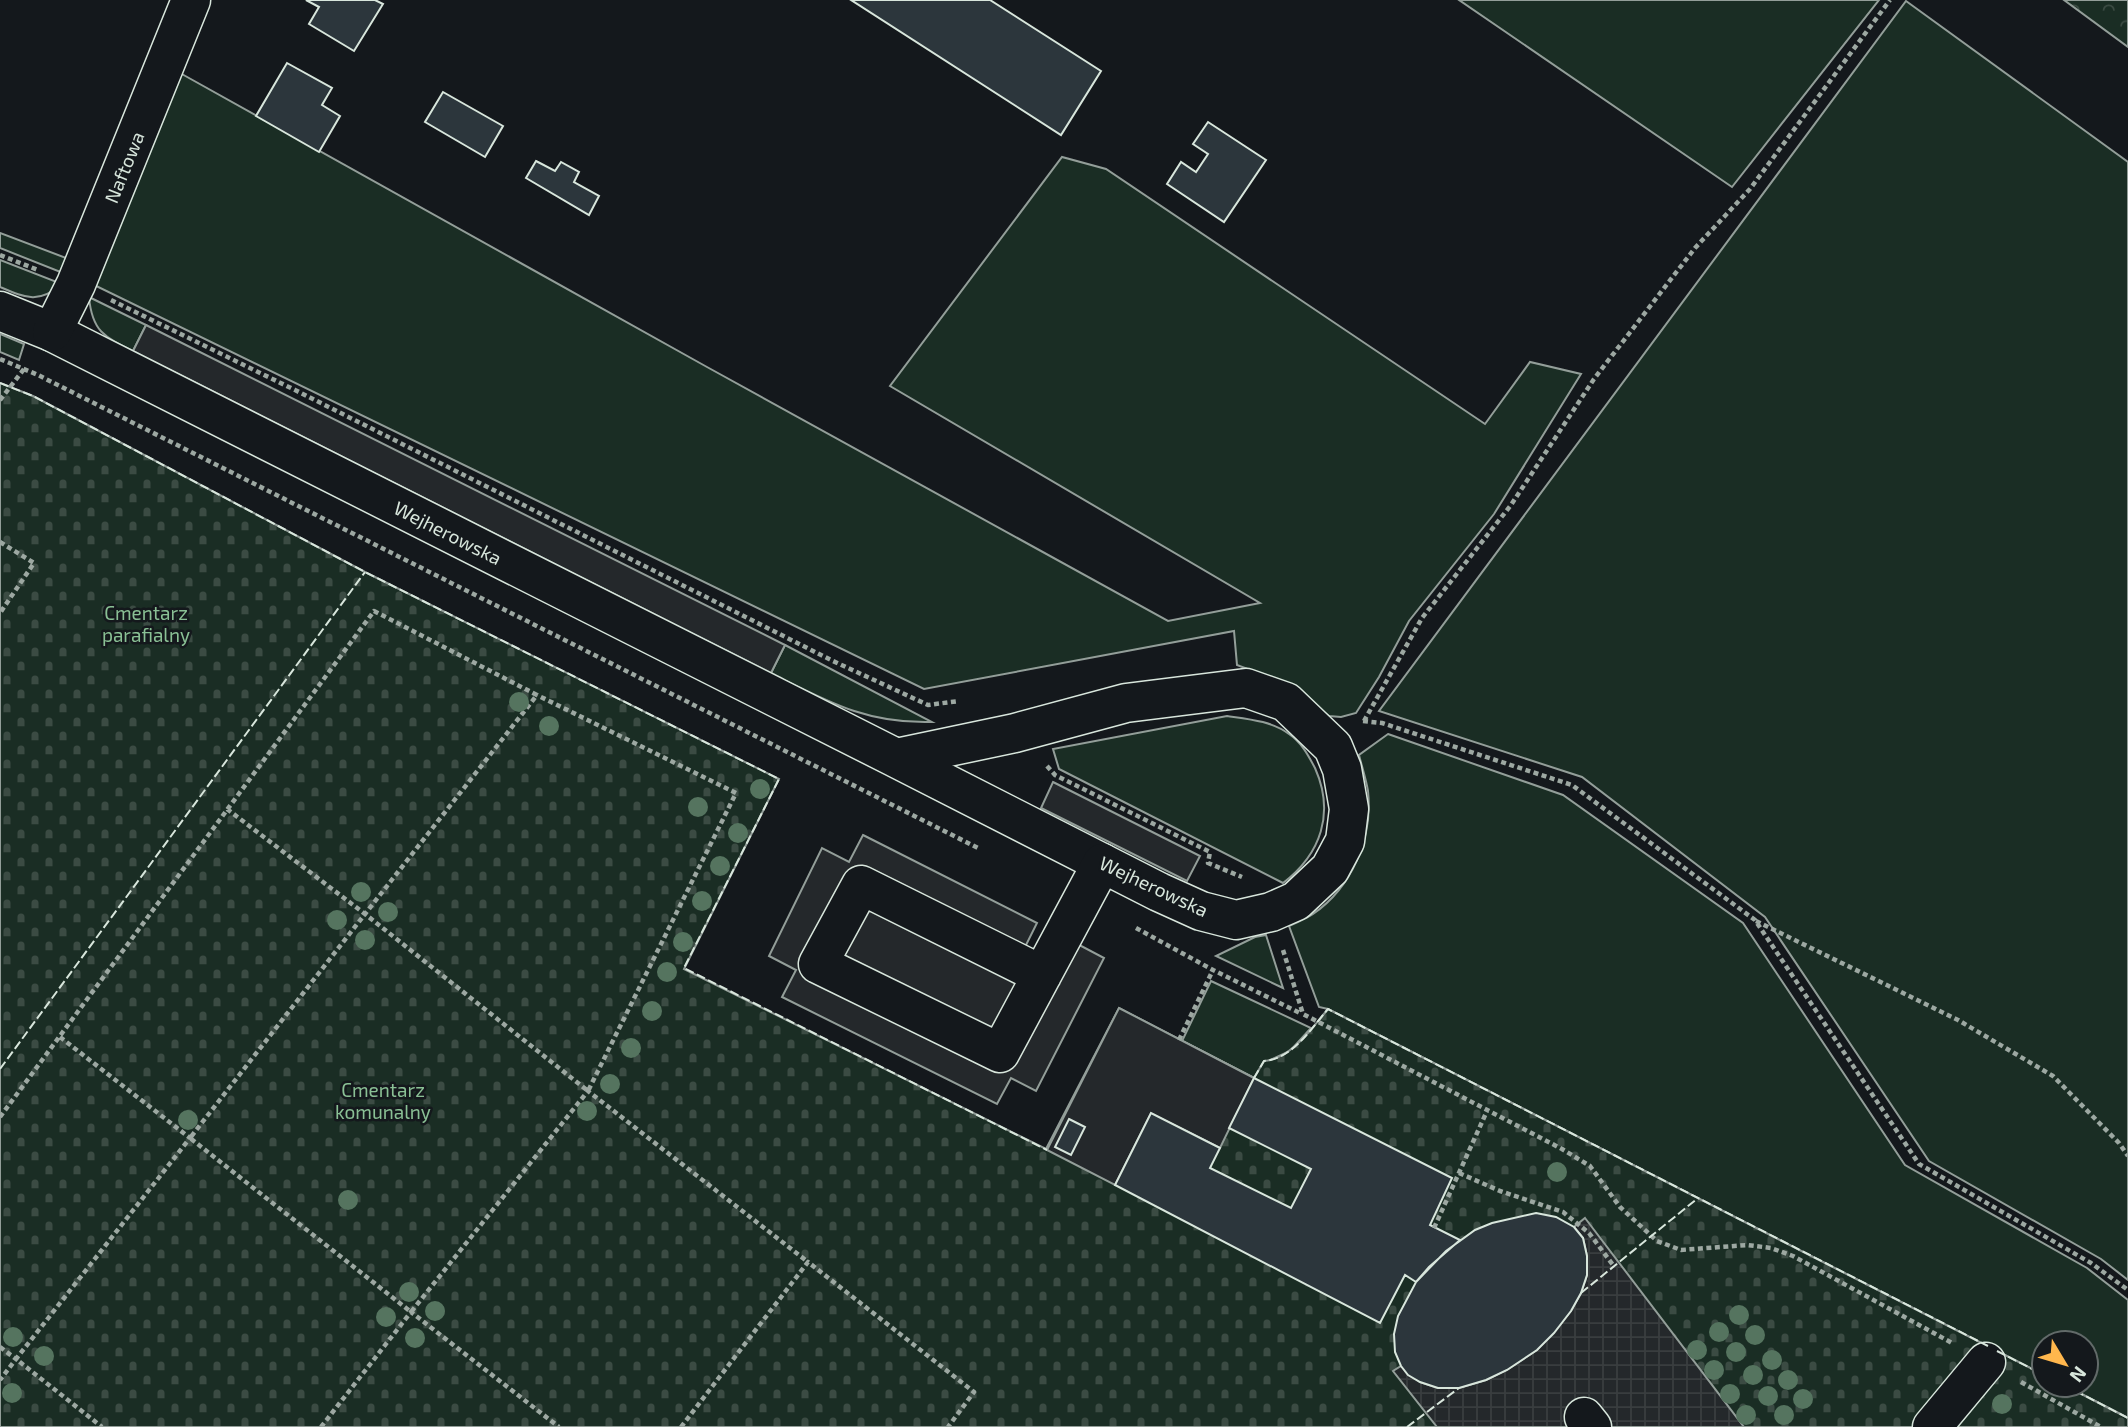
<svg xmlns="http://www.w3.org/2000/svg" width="2128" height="1427" font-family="'Exo 2',sans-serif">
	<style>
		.grass { fill: #1a2d24; stroke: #939e99; stroke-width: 2 }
		.forest { fill: url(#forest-crowns); stroke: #939e99; stroke-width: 2 }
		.cemetery { fill: url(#cemetery-stones); stroke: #939e99; stroke-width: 2 }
		.parking { fill: #24282b; stroke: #939e99; stroke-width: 2 }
		.plaza { fill: url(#plaza-grid); stroke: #939e99; stroke-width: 2 }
		.building { fill: #2c363c; stroke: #d8e6dc; stroke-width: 2 }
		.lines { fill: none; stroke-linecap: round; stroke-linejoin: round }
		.minor-casing { stroke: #d8e6dc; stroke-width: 41 }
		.path { stroke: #9da8a2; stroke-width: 4.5; stroke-dasharray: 5 3.5; stroke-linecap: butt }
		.minor { stroke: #14181c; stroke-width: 38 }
		.fence { stroke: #d8e6dc; stroke-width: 2; stroke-dasharray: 9 3.5; stroke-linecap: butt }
		.tree { fill: #55745f }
		.labels { text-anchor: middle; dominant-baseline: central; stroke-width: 5; stroke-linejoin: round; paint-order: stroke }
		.street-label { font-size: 19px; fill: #d8e6dc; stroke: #14181c }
		.park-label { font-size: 19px; fill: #8ac095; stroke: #14181c }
	</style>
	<defs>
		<pattern id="forest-crowns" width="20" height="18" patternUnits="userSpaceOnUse" patternTransform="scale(1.75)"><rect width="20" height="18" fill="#1a2d24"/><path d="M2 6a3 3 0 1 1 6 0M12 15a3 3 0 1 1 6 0" fill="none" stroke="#3b4b43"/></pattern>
		<pattern id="cemetery-stones" width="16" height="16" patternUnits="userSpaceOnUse" patternTransform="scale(1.75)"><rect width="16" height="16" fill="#1a2d24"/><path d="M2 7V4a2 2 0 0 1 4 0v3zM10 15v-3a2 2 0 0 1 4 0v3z" fill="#3b4b43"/></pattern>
		<pattern id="plaza-grid" width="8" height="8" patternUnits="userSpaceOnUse" patternTransform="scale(1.75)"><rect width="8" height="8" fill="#24282b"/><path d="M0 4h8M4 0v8" fill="none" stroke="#393d3f"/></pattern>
	</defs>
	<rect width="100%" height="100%" fill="#14181c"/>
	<path class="grass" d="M 1459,0 L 1879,0 L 1732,187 Z
		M 1906,1 L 2128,162 L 2128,1280 L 2101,1259 L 1929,1161 L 1765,917 L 1582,777 L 1379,711 Z
		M 180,73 L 707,367 L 1168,621 L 1260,603 L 890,386 L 1062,157 L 1106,169 L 1485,424 L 1530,362 L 1581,374 L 1494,514 L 1409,621 L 1379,677 L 1356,713 L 1341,717 L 1329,716 L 1279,681 L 1237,665 L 1234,631 L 924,689 L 90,283 Z
		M 0,233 L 74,261 L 68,275 L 0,248 Z
		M 0,260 L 62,284 C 39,304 26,298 0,287 Z
		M 89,297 L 146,325 L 133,351 C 104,337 92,331 89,297 Z
		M 0,334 L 24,344 L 19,360 L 0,352 Z
		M 785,645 L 932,722 C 866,724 827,701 771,673 Z
		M 1227,716 C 1248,719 1272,721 1289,734 C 1302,743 1308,755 1315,768 C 1335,813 1321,854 1283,883 L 1059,769 L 1053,749 Z
		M 1388,734 L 1563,795 L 1743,923 L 1905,1165 L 2087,1268 L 2128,1300 L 2128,1418 L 2064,1385 L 2086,1385 L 2086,1343 L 2044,1343 L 2044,1375 L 1328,1009 L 1319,1007 L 1289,926 C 1297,922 1306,919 1313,914 C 1352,887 1373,838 1368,791 C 1366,779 1362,767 1359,755 Z
		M 1266,935 L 1283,988 L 1216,956 L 1255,937 Z
		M 1211,981 L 1311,1028 L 1290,1051 L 1268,1061 L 1254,1078 L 1182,1041 Z"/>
	<path class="forest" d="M 2064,0 L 2128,0 L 2128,47 Z"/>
	<path class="cemetery" d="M 0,383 L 33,396 L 365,572 L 779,779 L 684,969 L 1046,1149 L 1119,1008 L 1254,1078 L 1264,1061 C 1291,1059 1311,1029 1328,1009 L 2044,1375 L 2044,1385 L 2064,1385 L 2128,1418 L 2128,1427 L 0,1427 Z"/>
	<path class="parking" d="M 146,325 L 785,645 L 771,673 L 133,351 Z
		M 1053,782 L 1200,856 L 1187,881 L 1041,808 Z
		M 863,835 L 1037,923 L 1024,949 L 1031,953 L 1051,930 L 1104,958 L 1036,1091 L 1011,1078 L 997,1104 L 782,997 L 796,970 L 769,956 L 822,848 L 849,862 Z
		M 1119,1008 L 1254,1078 L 1220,1148 L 1151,1113 L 1115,1185 L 1047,1150 Z"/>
	<path class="plaza" d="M 1585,1218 L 1744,1427 L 1437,1427 L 1393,1371 L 1401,1366 L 1420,1382 L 1438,1388 L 1459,1388 L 1486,1380 L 1507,1370 L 1537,1350 L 1571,1311 L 1581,1293 L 1587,1275 L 1587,1256 L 1583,1238 L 1574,1227 Z"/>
	<path class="building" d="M 306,0 L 375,0 L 383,4 L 354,51 L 309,24 L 319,7 Z
		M 851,0 L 990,0 L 1101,71 L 1061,135 Z
		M 287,63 L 332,88 L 322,105 L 340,116 L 319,152 L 256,116 Z
		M 443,92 L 503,126 L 485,157 L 425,122 Z
		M 1208,122 L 1266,160 L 1224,222 L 1167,184 L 1181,162 L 1196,172 L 1208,154 L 1193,144 Z
		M 536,161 L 555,171 L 561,162 L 579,172 L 574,182 L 599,196 L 589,215 L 526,178 Z
		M 1254,1078 L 1452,1178 L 1430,1225 L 1460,1240 L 1429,1267 L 1416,1282 L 1405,1275 L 1380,1323 L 1115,1185 L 1151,1113 L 1220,1148 L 1210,1168 L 1291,1208 L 1311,1169 L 1229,1128 Z
		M 1069,1119 L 1085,1127 L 1071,1155 L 1055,1147 Z
		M 1536,1213 L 1556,1217 L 1574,1227 L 1583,1238 L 1587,1256 L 1587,1275 L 1581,1293 L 1571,1311 L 1554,1333 L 1537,1350 L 1507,1370 L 1486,1380 L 1459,1388 L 1438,1388 L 1420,1382 L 1408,1375 L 1401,1366 L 1395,1352 L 1394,1334 L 1398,1316 L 1416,1282 L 1446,1251 L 1475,1230 L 1492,1223 Z"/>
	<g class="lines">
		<g class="minor-casing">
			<g id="minor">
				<path id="s1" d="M 0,311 L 52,332 L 896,758 L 1015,733 L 1126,703 L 1246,688 L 1286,702 L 1333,747 L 1342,769 L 1349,809 L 1345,841 L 1330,869 L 1296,901 L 1271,912 L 1236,920 L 1201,911 L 1159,892 L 896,758"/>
				<path id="s2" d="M 52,332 L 76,284 L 191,0"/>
				<path d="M 1042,975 L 861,885 L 818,964 L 1000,1053 L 1102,863"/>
				<path d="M 1584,1417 L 1592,1427"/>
				<path d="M 1932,1427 L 1986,1362"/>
			</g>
		</g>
		<path class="path" d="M 0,255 L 38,270
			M 111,300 L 295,390 L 833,661 L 928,705 L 959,701
			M 0,359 L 38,375 L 978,848
			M 0,400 L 24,369
			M 0,542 L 34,563 L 0,613
			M 1363,721 L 1382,723 L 1572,785 L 1755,920 L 1919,1164 L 2091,1263 L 2128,1290
			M 1364,721 L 1422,618 L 1511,505 L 1594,379 L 1695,248 L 1750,189 L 1890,0
			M 1047,766 L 1055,775 L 1210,852 L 1208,863 L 1242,877
			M 227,809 L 365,914 L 190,1138 L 411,1312 L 588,1091 L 808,1262
			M 1756,921 L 1958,1020 L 2053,1076 L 2119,1143 L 2128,1156
			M 1136,928 L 1213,970 L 1302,1014
			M 1283,950 L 1303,1014 L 1562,1149 L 1590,1166 L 1620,1207 L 1657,1241 L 1681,1250 L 1747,1245 L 1771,1248 L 1793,1256 L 1952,1343
			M 60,1037 L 190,1138 L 16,1359 L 102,1427
			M 1179,1040 L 1213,970
			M 0,1117 L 374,611 L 537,695 L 365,914 L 588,1091 L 736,793 L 537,695
			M 1459,1173 L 1500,1191 L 1563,1212 L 1589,1233 L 1613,1265
			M 1434,1228 L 1487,1111
			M 0,1347 L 16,1359 L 0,1380
			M 2021,1382 L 2101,1427
			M 321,1427 L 411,1312 L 559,1427
			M 681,1427 L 808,1262 L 974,1392 L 948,1427"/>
		<use href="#minor" class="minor"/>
		<path class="fence" d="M 0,383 L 33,396 L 365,572 L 779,779 L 684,968 L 1047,1150
			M 0,1069 L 365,572
			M 1254,1078 L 1264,1061 C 1292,1059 1311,1029 1328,1009 L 1988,1346
			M 1581,1293 L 1698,1198
			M 1997,1351 L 2044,1375
			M 2064,1385 L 2128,1418
			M 1407,1427 L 1459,1388"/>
	</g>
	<g class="tree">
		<circle cx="519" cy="702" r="10"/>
		<circle cx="549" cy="726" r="10"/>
		<circle cx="760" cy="789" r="10"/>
		<circle cx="698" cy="807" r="10"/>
		<circle cx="738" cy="833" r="10"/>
		<circle cx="720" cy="866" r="10"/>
		<circle cx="361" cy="892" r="10"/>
		<circle cx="702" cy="901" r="10"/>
		<circle cx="388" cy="912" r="10"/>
		<circle cx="337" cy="920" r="10"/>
		<circle cx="365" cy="940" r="10"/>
		<circle cx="683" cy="942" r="10"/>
		<circle cx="667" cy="972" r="10"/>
		<circle cx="652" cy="1011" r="10"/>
		<circle cx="631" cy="1048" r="10"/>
		<circle cx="610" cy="1084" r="10"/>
		<circle cx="587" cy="1111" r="10"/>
		<circle cx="188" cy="1120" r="10"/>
		<circle cx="1557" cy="1172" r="10"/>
		<circle cx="348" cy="1200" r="10"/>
		<circle cx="409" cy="1292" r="10"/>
		<circle cx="435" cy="1311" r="10"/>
		<circle cx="1739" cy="1315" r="10"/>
		<circle cx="386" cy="1317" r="10"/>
		<circle cx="1719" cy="1332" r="10"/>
		<circle cx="1755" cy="1335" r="10"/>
		<circle cx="13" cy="1337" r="10"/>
		<circle cx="415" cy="1338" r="10"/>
		<circle cx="1697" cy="1350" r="10"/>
		<circle cx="1736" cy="1352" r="10"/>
		<circle cx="44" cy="1356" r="10"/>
		<circle cx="1772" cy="1360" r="10"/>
		<circle cx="1714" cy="1370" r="10"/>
		<circle cx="1753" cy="1375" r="10"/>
		<circle cx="1788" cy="1380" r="10"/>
		<circle cx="12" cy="1393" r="10"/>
		<circle cx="1730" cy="1394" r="10"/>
		<circle cx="1768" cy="1396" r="10"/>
		<circle cx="1803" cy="1399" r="10"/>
		<circle cx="2002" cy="1404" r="10"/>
		<circle cx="1746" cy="1415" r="10"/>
		<circle cx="1784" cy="1415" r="10"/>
	</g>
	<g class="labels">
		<g class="street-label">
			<text stroke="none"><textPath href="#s2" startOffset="180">Naftowa</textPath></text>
			<text stroke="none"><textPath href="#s1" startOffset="500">Wejherowska</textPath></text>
			<text transform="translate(1154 886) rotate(25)">Wejherowska</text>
		</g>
		<g class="park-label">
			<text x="146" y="612">Cmentarz<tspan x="146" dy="22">parafialny</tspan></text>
			<text x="383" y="1089">Cmentarz<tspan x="383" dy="22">komunalny</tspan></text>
		</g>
	</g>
	<g transform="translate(2065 1364) rotate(128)"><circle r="33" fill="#14181c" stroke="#626a69" stroke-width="2"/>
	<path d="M0-5L12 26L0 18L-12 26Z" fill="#ffb74d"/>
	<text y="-10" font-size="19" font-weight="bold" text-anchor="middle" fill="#d8e6dc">N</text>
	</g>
</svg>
